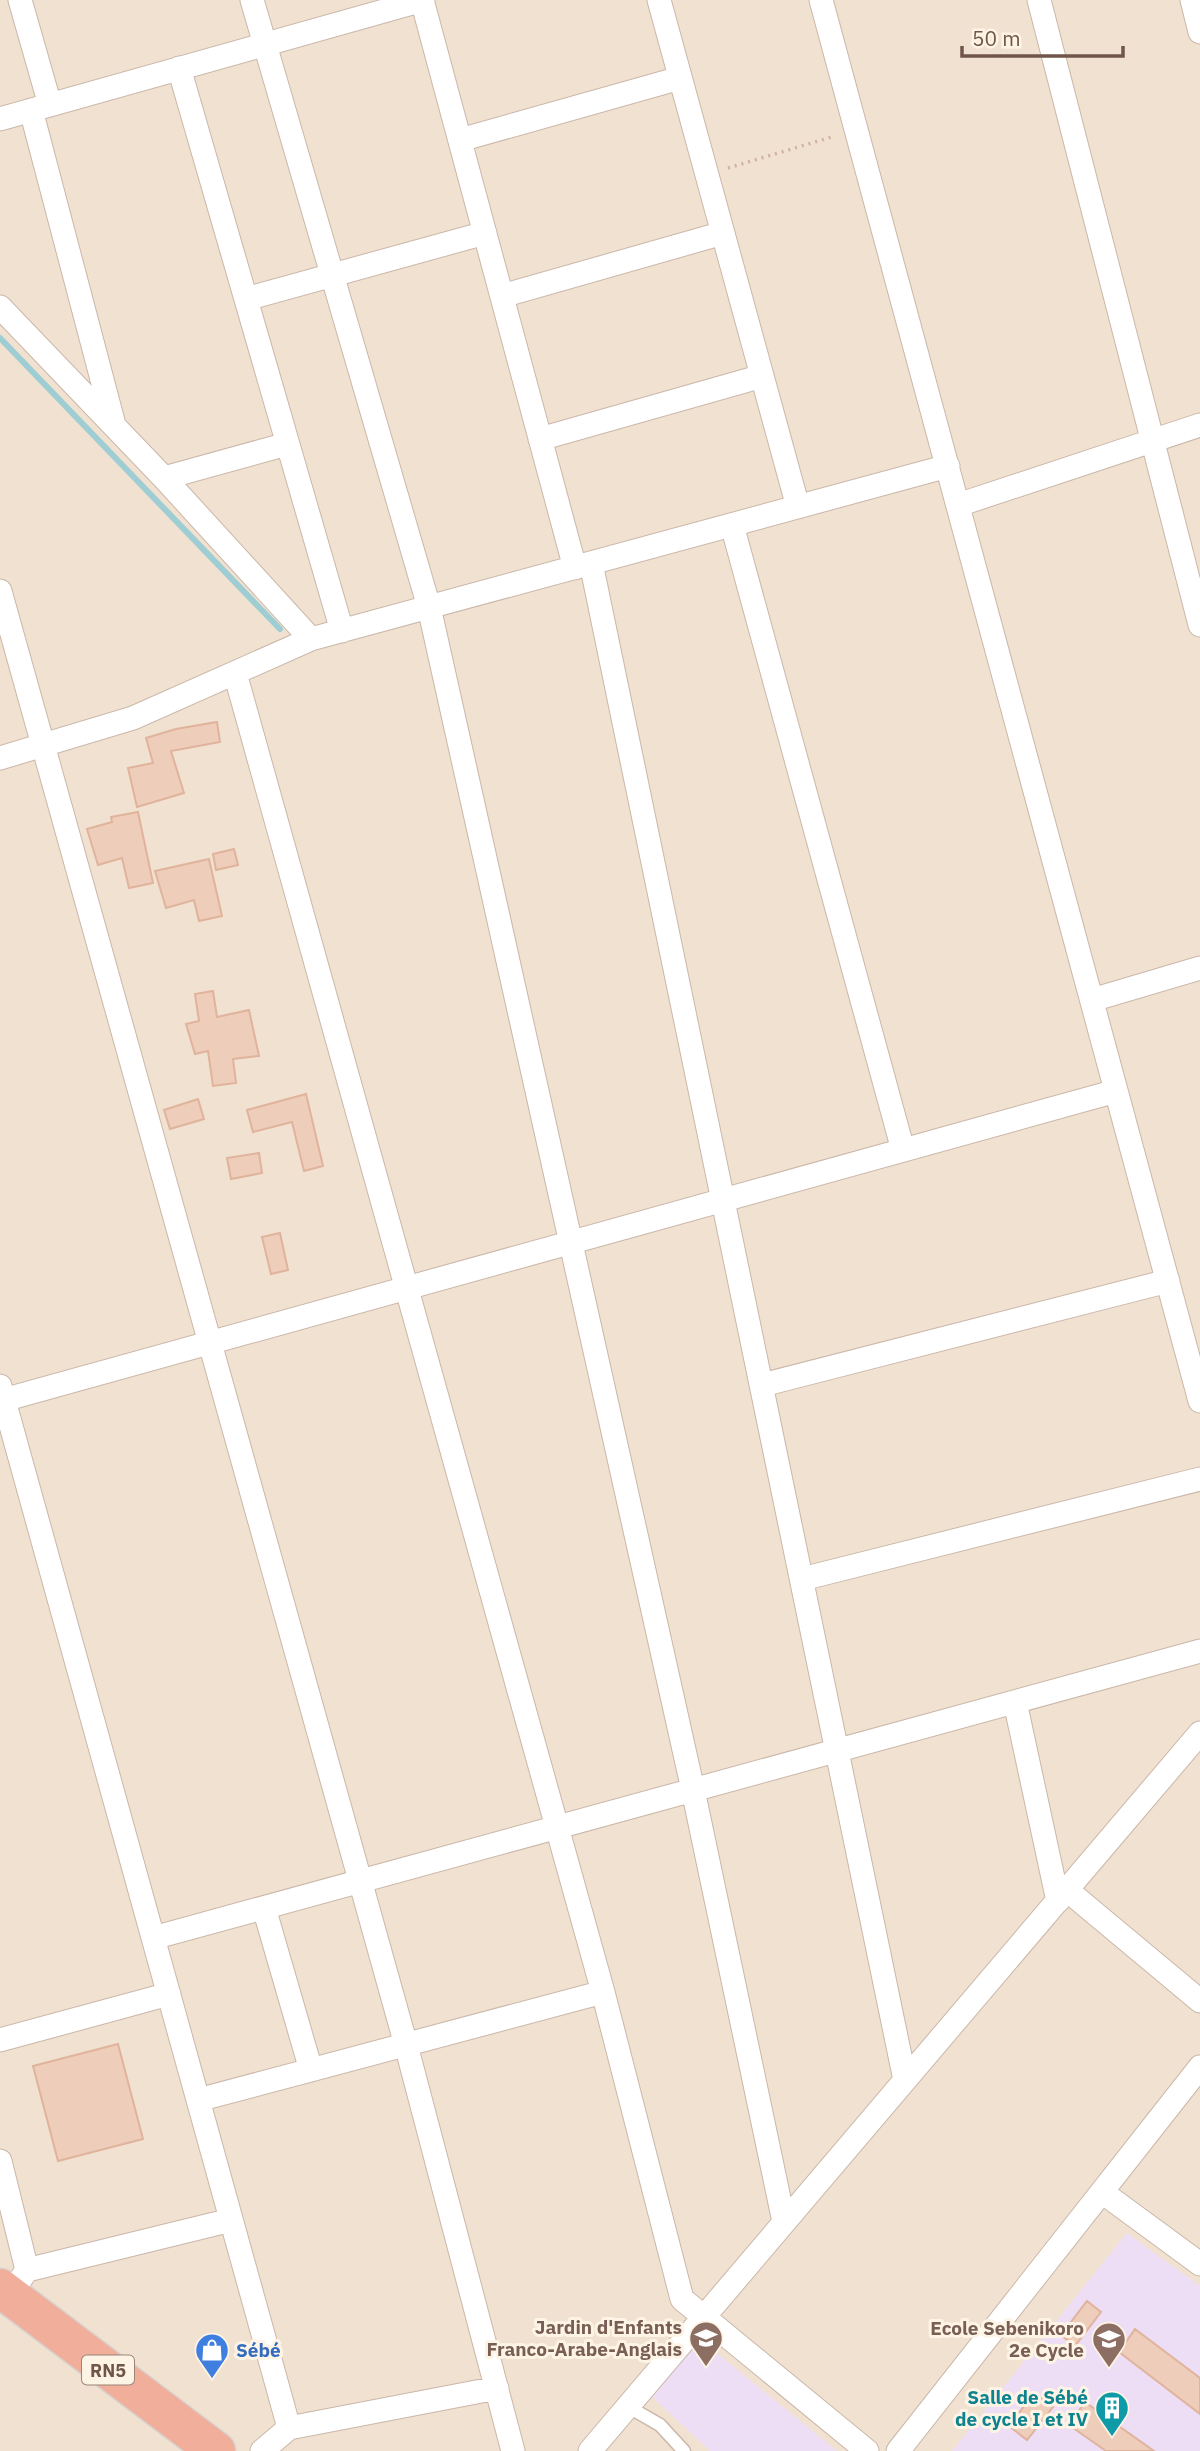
<svg xmlns="http://www.w3.org/2000/svg" width="1200" height="2451" font-family="'IBM Plex Sans',sans-serif">
	<style>
		.residential { fill: #f1e1d0 }
		.education { fill: #eddef6 }
		.lines { fill: none; stroke-linecap: round; stroke-linejoin: round }
		.stream { stroke: #9ecdd3; stroke-width: 6 }
		.building { fill: #eecdba; stroke: #e0b39c; stroke-width: 2 }
		.lane-casing { stroke: #cab7a9; stroke-width: 15 }
		.street-casing { stroke: #cab7a9; stroke-width: 25 }
		.highway-casing { stroke: #d7d0cc; stroke-width: 41 }
		.path { stroke: #d2b19e; stroke-width: 3.5; stroke-dasharray: 2 5; stroke-linecap: butt }
		.lane { stroke: #fff; stroke-width: 12 }
		.street { stroke: #fff; stroke-width: 23 }
		.highway { stroke: #f1af9b; stroke-width: 38 }
		.labels { text-anchor: middle; dominant-baseline: central; stroke-width: 6; stroke-linejoin: round; paint-order: stroke }
		.shield { fill: #fef4e6; stroke: #9b8579; stroke-width: 2 }
		.shield-label { font-size: 18px; font-weight: bold; fill: #70564a }
		.education-label { font-size: 19px; font-weight: bold; fill: #785e54; stroke: #fef4e6; text-anchor: end }
		.shop-label { font-size: 19px; font-weight: bold; fill: #366cbe; stroke: #fef4e6; text-anchor: start }
		.culture-label { font-size: 19px; font-weight: bold; fill: #0d838f; stroke: #fef4e6; text-anchor: end }
	</style>
	<rect width="100%" height="100%" fill="#faf0e1"/>
	<path class="residential" d="M 0,0 L 1200,0 L 1200,2451 L 0,2451 Z"/>
	<path class="education" d="M 1127,2233 L 1200,2286 L 1200,2451 L 952,2451 Z
		M 701,2340 L 837,2451 L 710,2451 L 651,2396 Z"/>
	<g class="lines">
		<path class="stream" d="M 0,338 L 280,629"/>
	</g>
	<path class="building" d="M 217,722 L 220,742 L 171,751 L 184,793 L 137,807 L 128,768 L 153,763 L 146,738 L 176,729 Z
		M 138,812 L 153,883 L 129,888 L 122,858 L 98,865 L 87,829 L 112,822 L 111,817 Z
		M 234,849 L 238,865 L 216,870 L 213,854 Z
		M 209,859 L 222,916 L 199,921 L 194,900 L 166,908 L 155,871 Z
		M 213,991 L 217,1017 L 249,1010 L 259,1056 L 233,1059 L 236,1083 L 213,1086 L 208,1051 L 195,1054 L 186,1024 L 199,1021 L 195,994 Z
		M 306,1094 L 323,1166 L 304,1171 L 292,1122 L 253,1132 L 247,1110 Z
		M 198,1099 L 204,1119 L 170,1129 L 164,1110 Z
		M 259,1153 L 262,1173 L 231,1179 L 227,1158 Z
		M 280,1233 L 288,1270 L 271,1274 L 262,1237 Z
		M 118,2044 L 143,2139 L 58,2161 L 33,2066 Z
		M 1087,2301 L 1101,2312 L 1075,2346 L 1061,2335 Z
		M 1135,2329 L 1200,2378 L 1200,2414 L 1119,2352 Z
		M 1034,2393 L 1053,2407 L 1027,2440 L 1009,2426 Z
		M 1085,2402 L 1154,2451 L 1106,2451 L 1069,2425 Z"/>
	<g class="lines">
		<g class="lane-casing">
			<path id="lane" d="M 627,2406 L 660,2425 L 684,2451"/>
		</g>
		<g class="street-casing">
			<path id="street" d="M 20,0 L 50,105
				M 252,0 L 429,607 L 693,1790 L 784,2222
				M 422,0 L 575,568
				M 659,0 L 798,507
				M 821,0 L 1200,1401
				M 1039,0 L 1200,625
				M 1192,0 L 1200,32
				M 179,68 L 342,631
				M 31,110 L 114,425
				M 0,119 L 423,0
				M 460,140 L 680,78
				M 502,296 L 723,233
				M 246,299 L 485,233
				M 0,307 L 164,478 L 311,639
				M 540,439 L 762,376
				M 164,478 L 287,444
				M 958,505 L 1200,425
				M 732,525 L 903,1150
				M 591,563 L 905,2080
				M 0,591 L 406,2045 L 513,2451
				M 235,673 L 603,1992 L 682,2299 L 867,2451
				M 0,758 L 133,718 L 311,639 L 948,466
				M 1092,1000 L 1200,968
				M 762,1385 L 1168,1281
				M 0,1386 L 289,2428
				M 0,1401 L 1116,1091
				M 802,1579 L 1200,1479
				M 1015,1702 L 1058,1901
				M 1067,1890 L 1200,2001
				M 264,1908 L 311,2070
				M 153,1938 L 1200,1651
				M 0,2040 L 169,1994
				M 198,2100 L 603,1992
				M 0,2161 L 27,2270
				M 1102,2192 L 1200,2264
				M 9,2296 L 27,2270 L 231,2220
				M 262,2451 L 289,2428 L 497,2388
				M 590,2451 L 1200,1733
				M 898,2451 L 1200,2067"/>
		</g>
		<g class="highway-casing">
			<path id="highway" d="M 0,2288 L 216,2451"/>
		</g>
		<path class="path" d="M 728,168 L 835,136"/>
		<use href="#lane" class="lane"/>
		<use href="#street" class="street"/>
		<use href="#highway" class="highway"/>
	</g>
	<defs>
		<g id="school-pin" transform="scale(1.75)"><path d="M0 17L-7.5 6A9.5 9.5 0 1 1 7.5 6Z" fill="#8d6e63" stroke="#fef4e6"/><path d="M0-5L7-2L0 1L-7-2ZM-4 1L0 2.5L4 1V4Q0 6-4 4Z" fill="#fff"/></g>
		<g id="shop-pin" transform="scale(1.75)"><path d="M0 17L-7.5 6A9.5 9.5 0 1 1 7.5 6Z" fill="#3f7fe0" stroke="#fef4e6"/><path d="M-5-2.5h2.3a2.7 3.5 0 0 1 5.4 0H5L5.5 6h-11ZM-1.5-2.5h3a1.5 2.3 0 0 0-3 0Z" fill="#fff"/></g>
		<g id="building-pin" transform="scale(1.75)"><path d="M0 17L-7.5 6A9.5 9.5 0 1 1 7.5 6Z" fill="#0f9aa8" stroke="#fef4e6"/><path d="M-4-6H4V6H1V3H-1V6H-4ZM-2.5-4.3h1.7v1.8h-1.7ZM.8-4.3h1.7v1.8H.8ZM-2.5-1h1.7V.8h-1.7ZM.8-1h1.7V.8H.8Z" fill="#fff"/></g>
	</defs>
	<g fill-rule="evenodd">
		<use href="#school-pin" x="706" y="2338"/>
		<use href="#school-pin" x="1109" y="2339"/>
		<use href="#shop-pin" x="212" y="2350"/>
		<use href="#building-pin" x="1112" y="2408"/>
	</g>
	<g class="labels">
		<rect class="shield" x="82" y="2355.5" width="52" height="29" rx="5"/>
		<g class="shield-label">
			<text x="108" y="2370">RN5</text>
		</g>
		<g class="education-label">
			<text x="682" y="2327">Jardin d'Enfants<tspan x="682" dy="22">Franco-Arabe-Anglais</tspan></text>
			<text x="1084" y="2328">Ecole Sebenikoro<tspan x="1084" dy="22">2e Cycle</tspan></text>
		</g>
		<g class="shop-label">
			<text x="236" y="2350">Sébé</text>
		</g>
		<g class="culture-label">
			<text x="1088" y="2397">Salle de Sébé<tspan x="1088" dy="22">de cycle I et IV</tspan></text>
		</g>
	</g>
	<path d="M962 46v10h161v-10" fill="none" stroke="#70564a" stroke-width="3.5"/>
	<text x="972" y="46" font-size="21" fill="#70564a" stroke="#fef4e6" stroke-width="5" paint-order="stroke">50 m</text>
</svg>
